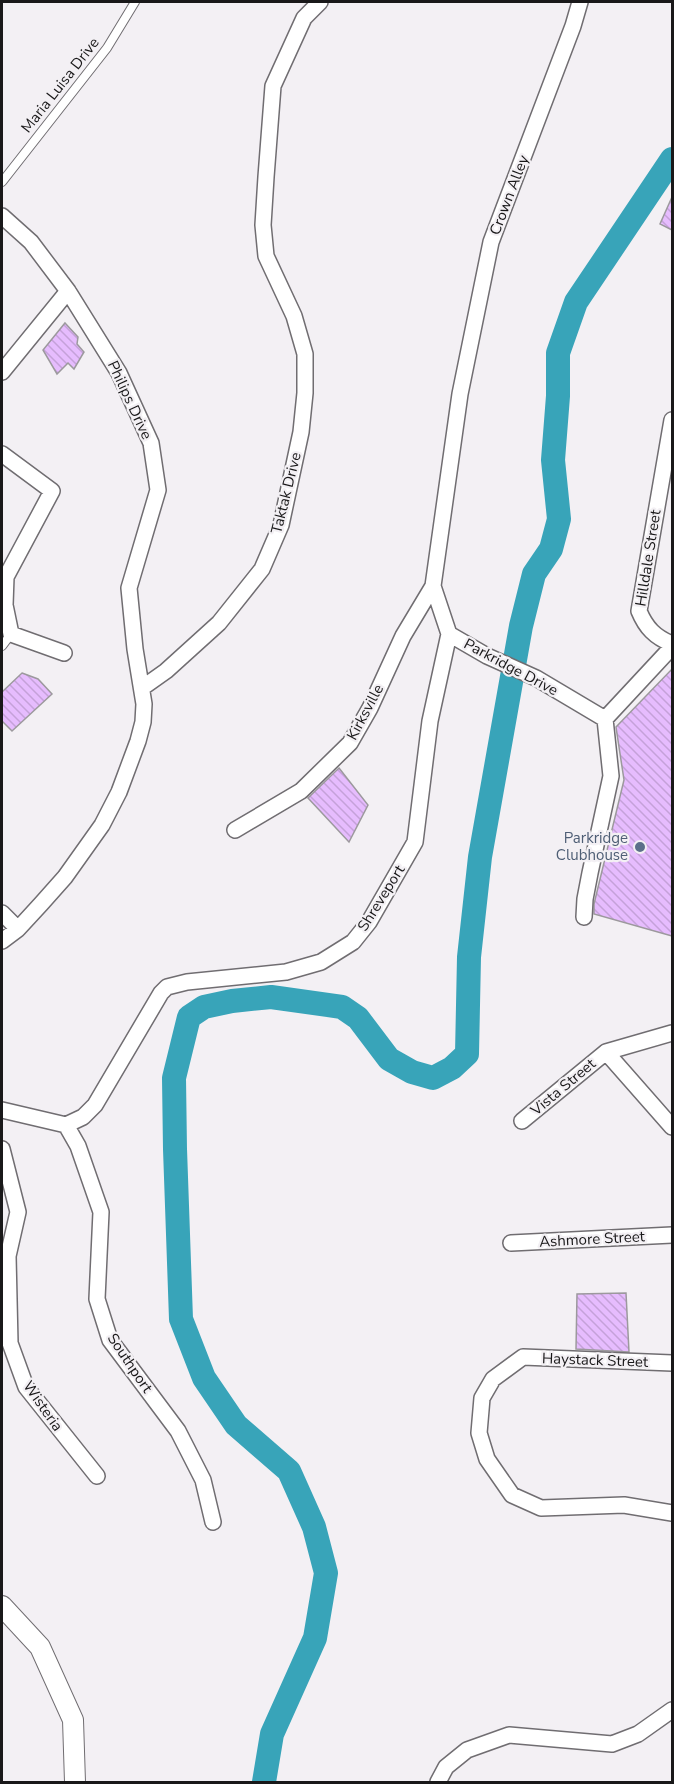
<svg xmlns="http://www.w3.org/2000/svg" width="674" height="1784" font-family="'Nunito Sans',sans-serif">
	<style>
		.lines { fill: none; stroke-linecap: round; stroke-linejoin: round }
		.river { stroke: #38a4b9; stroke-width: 24 }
		.building { fill: url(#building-back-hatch); stroke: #9c999d; stroke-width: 1.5 }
		.service-casing { stroke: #706d71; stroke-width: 10 }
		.minor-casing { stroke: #706d71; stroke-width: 18 }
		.tertiary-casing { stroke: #706d71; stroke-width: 22 }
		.service { stroke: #fff; stroke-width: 8 }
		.minor { stroke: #fff; stroke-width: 15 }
		.tertiary { stroke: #fff; stroke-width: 20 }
		.service-dot { fill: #5c6f8a; stroke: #f3f0f4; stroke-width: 2 }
		.labels { text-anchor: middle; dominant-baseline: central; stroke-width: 4.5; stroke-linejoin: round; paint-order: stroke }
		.street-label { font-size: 15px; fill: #191819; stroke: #f3f0f4 }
		.service-label { font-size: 15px; fill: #4e5e75; stroke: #f3f0f4; text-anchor: end }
	</style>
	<defs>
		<pattern id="building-back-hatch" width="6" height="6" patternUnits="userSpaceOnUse" patternTransform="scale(1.5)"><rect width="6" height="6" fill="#e6bcfe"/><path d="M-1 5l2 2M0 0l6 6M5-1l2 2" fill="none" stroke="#c5a1d9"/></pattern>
	</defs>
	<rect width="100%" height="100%" fill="#f3f0f4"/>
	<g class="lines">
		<path class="river" d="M 264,1782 L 272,1734 L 315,1638 L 326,1573 L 314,1527 L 289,1471 L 236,1425 L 204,1378 L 181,1319 L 175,1149 L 174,1078 L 189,1017 L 204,1007 L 232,1001 L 271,997 L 342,1007 L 358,1018 L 389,1059 L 412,1072 L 433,1078 L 452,1068 L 467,1054 L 469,957 L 480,857 L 521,626 L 534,574 L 551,549 L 559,519 L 553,460 L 558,396 L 558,353 L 576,302 L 672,159"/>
	</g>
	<path class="building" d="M 672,197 L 672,230 L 660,224 Z
		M 65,323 L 78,337 L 77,344 L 84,352 L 74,369 L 68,363 L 57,374 L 43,350 Z
		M 672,669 L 672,936 L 594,914 L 594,904 L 624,780 L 616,727 Z
		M 22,673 L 38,679 L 52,694 L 12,731 L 2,721 L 2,692 Z
		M 339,768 L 368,805 L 349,842 L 308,798 Z
		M 626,1293 L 629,1352 L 576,1349 L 577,1294 Z"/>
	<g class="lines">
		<g class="service-casing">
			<path id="service" d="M 2,182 L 107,48 L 135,2
				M 2,646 L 11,634"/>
		</g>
		<g class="minor-casing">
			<path id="minor" d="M 580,2 L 573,26 L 491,242 L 460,394 L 433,586 L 449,634 L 487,656 L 536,678 L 605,719
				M 2,216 L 31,242 L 68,291 L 119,373 L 151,443 L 158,490 L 129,588 L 135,649 L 144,704 L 143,722 L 138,741 L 119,792 L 102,825 L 65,877 L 41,904 L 18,929 L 2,941
				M 2,372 L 68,291
				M 672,420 L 639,611 C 646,628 655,637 672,644
				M 2,454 L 52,491 L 6,577 L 5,605 L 11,634 L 64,653
				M 142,688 L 166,671 L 219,623 L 262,569 L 281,525 L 301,432 L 305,393 L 305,354 L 294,316 L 266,256 L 263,225 L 266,177 L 273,86 L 304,18 L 320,2
				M 605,719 L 672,647
				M 235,830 L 301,791 L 350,743 L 370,708 L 403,636 L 433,586
				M 2,913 L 18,929
				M 584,917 L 585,899 L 590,873 L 611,776 L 605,719
				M 606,1052 L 672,1127
				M 2,1110 L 66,1125
				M 522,1121 L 606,1052 L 672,1033
				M 66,1125 L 83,1117 L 95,1105 L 161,993 L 167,987 L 187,982 L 286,972 L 321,962 L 353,942 L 369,922 L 415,842 L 430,721 L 449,634
				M 66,1125 L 78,1146 L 101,1212 L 97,1299 L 110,1340 L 178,1431 L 203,1480 L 213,1522
				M 2,1149 L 18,1212 L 8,1256 L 10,1343 L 26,1387 L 97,1476
				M 511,1243 L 672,1235
				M 672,1363 L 523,1357 L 493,1379 L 482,1398 L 479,1433 L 487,1459 L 512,1495 L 541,1508 L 624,1505 L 672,1513
				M 438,1782 L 446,1767 L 467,1750 L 509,1735 L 612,1744 L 638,1734 L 672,1710"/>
		</g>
		<g class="tertiary-casing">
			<path id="tertiary" d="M 2,1606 L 40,1647 L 73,1720 L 75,1782"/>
		</g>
		<use href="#service" class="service"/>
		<use href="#minor" class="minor"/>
		<use href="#tertiary" class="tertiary"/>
	</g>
	<circle class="service-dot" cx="640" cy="847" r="6"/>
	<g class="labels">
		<g class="street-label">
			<text transform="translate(60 85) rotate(-52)">Maria Luisa Drive</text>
			<text transform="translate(509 195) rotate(-69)">Crown Alley</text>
			<text transform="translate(130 400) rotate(65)">Philips Drive</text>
			<text transform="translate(286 493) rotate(-76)">Taktak Drive</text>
			<text transform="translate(648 558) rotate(-81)">Hilldale Street</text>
			<text transform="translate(511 667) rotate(28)">Parkridge Drive</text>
			<text transform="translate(365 712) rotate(-62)">Kirksville</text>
			<text transform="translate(381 898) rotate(-58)">Shreveport</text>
			<text transform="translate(563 1087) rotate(-40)">Vista Street</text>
			<text transform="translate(592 1239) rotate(-3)">Ashmore Street</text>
			<text transform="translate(595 1360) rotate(2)">Haystack Street</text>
			<text transform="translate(130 1363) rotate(56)">Southport</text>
			<text transform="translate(43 1406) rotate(55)">Wisteria</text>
		</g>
		<g class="service-label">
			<text x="628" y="838">Parkridge<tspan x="628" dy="17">Clubhouse</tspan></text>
		</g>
	</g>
	<rect width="674" height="1784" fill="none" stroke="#191819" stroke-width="6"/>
</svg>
